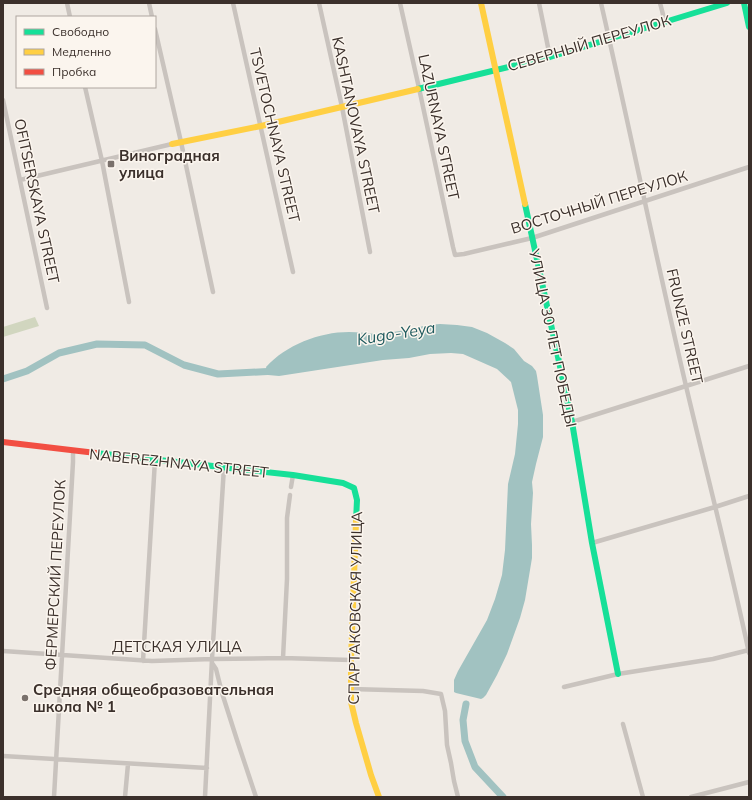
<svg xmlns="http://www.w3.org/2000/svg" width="752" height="800" font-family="Mulish,sans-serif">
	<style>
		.green { fill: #d1d6bf }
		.water { fill: #a1c2c1 }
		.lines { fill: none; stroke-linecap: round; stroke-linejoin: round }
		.river { stroke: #a1c2c1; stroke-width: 7 }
		.street { stroke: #c9c3be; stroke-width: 4.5 }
		.fast { stroke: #16e098; stroke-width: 6 }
		.slow { stroke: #ffcf43; stroke-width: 6 }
		.jam { stroke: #f24e42; stroke-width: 6 }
		.poi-dot { fill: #7a716c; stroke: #fbf5ee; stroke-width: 1.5 }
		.labels { text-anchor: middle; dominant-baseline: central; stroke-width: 3; stroke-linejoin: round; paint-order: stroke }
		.street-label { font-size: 15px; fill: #3b302b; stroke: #fbf5ee }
		.poi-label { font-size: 15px; font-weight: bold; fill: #3b302b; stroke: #fbf5ee; text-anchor: start }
		.water-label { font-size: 16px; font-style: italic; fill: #1f5a5e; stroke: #fbf5ee }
	</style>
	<rect width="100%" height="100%" fill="#f0ebe5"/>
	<path class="green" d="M 35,317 L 39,326 L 3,337 L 3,327 Z"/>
	<path class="water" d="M 440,324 L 457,325 L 472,327 L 487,333 L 505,343 L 514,349 L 524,361 L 532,366 L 536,371 L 537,376 L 543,415 L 543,437 L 536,464 L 532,482 L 533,493 L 531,524 L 532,545 L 532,558 L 525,600 L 520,618 L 507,654 L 497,675 L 486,695 L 483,698 L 481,699 L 456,693 L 454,692 L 454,680 L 458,671 L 487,620 L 495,599 L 502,575 L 505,550 L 508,484 L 515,454 L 518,424 L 518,410 L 511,382 L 497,369 L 463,354 L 451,353 L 430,354 L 409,358 L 383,360 L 279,376 L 268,375 L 266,367 C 286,345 319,332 349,332 C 361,332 374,335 386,333 C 404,331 422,325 440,324 Z"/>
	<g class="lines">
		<path class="river" d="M 3,379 L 27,371 L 59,353 L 97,344 L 145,345 L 184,365 L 218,374 L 276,371
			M 466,704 L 463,720 L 465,741 L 475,767 L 503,797"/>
		<path class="street" d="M 67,3 L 70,17
			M 149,3 L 152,17
			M 233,3 L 293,272
			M 319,3 L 342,107 L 370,252
			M 400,3 L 419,88 L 453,247 L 455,255 L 464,254 L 532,238 L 749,167
			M 539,3 L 550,57
			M 601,3 C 630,130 656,258 686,386 C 707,475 730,563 749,653
			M 660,3 L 665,22
			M 155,29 L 181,142 L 213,292
			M 85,87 L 102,161 L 129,302
			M 3,100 L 47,308
			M 20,180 L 172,144
			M 572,422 L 686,386 L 749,366
			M 291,487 L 293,475
			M 592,543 L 715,507 L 749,496
			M 3,651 L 152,661 L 212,659 L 283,658 L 351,660
			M 283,658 L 287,579 L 287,518 L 290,495
			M 143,661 L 155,460
			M 212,663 L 216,669 L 222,693 L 237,740 L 256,797
			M 564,687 L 618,674 L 713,659 L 749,650
			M 351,689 L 423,691 L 441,694 L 445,711 L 447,745 L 451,763 L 454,781 L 458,797
			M 623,724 L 643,797
			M 3,756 L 207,768
			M 54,797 L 73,462 L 73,451
			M 125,797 L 128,764
			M 205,797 L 212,659 L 224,467
			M 691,797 L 749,782"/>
		<path class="fast" d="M 744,3 L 749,27
			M 418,89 L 550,57 L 727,3
			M 525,204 L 572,422 L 592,543 L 618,674
			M 96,453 L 293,475 L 343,483 L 354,488 L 357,500 L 356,521"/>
		<path class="slow" d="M 481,3 L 525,204
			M 172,144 L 261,126 L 418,89
			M 356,521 L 351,660 L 351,702 L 356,723 L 371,775 L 379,797"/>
		<path class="jam" d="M 3,442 L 96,453"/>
	</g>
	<g class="poi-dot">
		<rect x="107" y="160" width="8" height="8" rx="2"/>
		<circle cx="25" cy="698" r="4"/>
	</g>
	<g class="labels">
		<g class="street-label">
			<text transform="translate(589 43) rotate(-16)">СЕВЕРНЫЙ ПЕРЕУЛОК</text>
			<text transform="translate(356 125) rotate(78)">KASHTANOVAYA STREET</text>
			<text transform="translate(439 127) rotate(78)">LAZURNAYA STREET</text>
			<text transform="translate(275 135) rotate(77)">TSVETOCHNAYA STREET</text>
			<text transform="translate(37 201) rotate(78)">OFITSERSKAYA STREET</text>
			<text transform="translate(599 202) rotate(-17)">ВОСТОЧНЫЙ ПЕРЕУЛОК</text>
			<text transform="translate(685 326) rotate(77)">FRUNZE STREET</text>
			<text transform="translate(553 338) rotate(78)">УЛИЦА 30 ЛЕТ ПОБЕДЫ</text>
			<text transform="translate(179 463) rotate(6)">NABEREZHNAYA STREET</text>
			<text transform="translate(55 575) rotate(-87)">ФЕРМЕРСКИЙ ПЕРЕУЛОК</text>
			<text transform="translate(355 608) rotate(-89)">СПАРТАКОВСКАЯ УЛИЦА</text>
			<text x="177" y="646">ДЕТСКАЯ УЛИЦА</text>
		</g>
		<g class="poi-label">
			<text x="119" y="155">Виноградная<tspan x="119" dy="17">улица</tspan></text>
			<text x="33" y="689">Средняя общеобразовательная<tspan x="33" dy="17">школа № 1</tspan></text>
		</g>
		<g class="water-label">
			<text transform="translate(396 333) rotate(-9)">Kugo-Yeya</text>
		</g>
	</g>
	<rect width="752" height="800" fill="none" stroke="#3b302b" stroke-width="8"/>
	<rect x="16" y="16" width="140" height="72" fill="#fbf5ee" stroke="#aea6a0"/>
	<rect x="24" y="29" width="20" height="6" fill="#16e098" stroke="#aea6a0"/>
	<text x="52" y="36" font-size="12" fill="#3b302b">Свободно</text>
	<rect x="24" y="49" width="20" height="6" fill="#ffcf43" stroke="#aea6a0"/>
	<text x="52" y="56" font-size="12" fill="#3b302b">Медленно</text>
	<rect x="24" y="69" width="20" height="6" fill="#f24e42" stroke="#aea6a0"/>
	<text x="52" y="76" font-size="12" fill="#3b302b">Пробка</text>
</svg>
